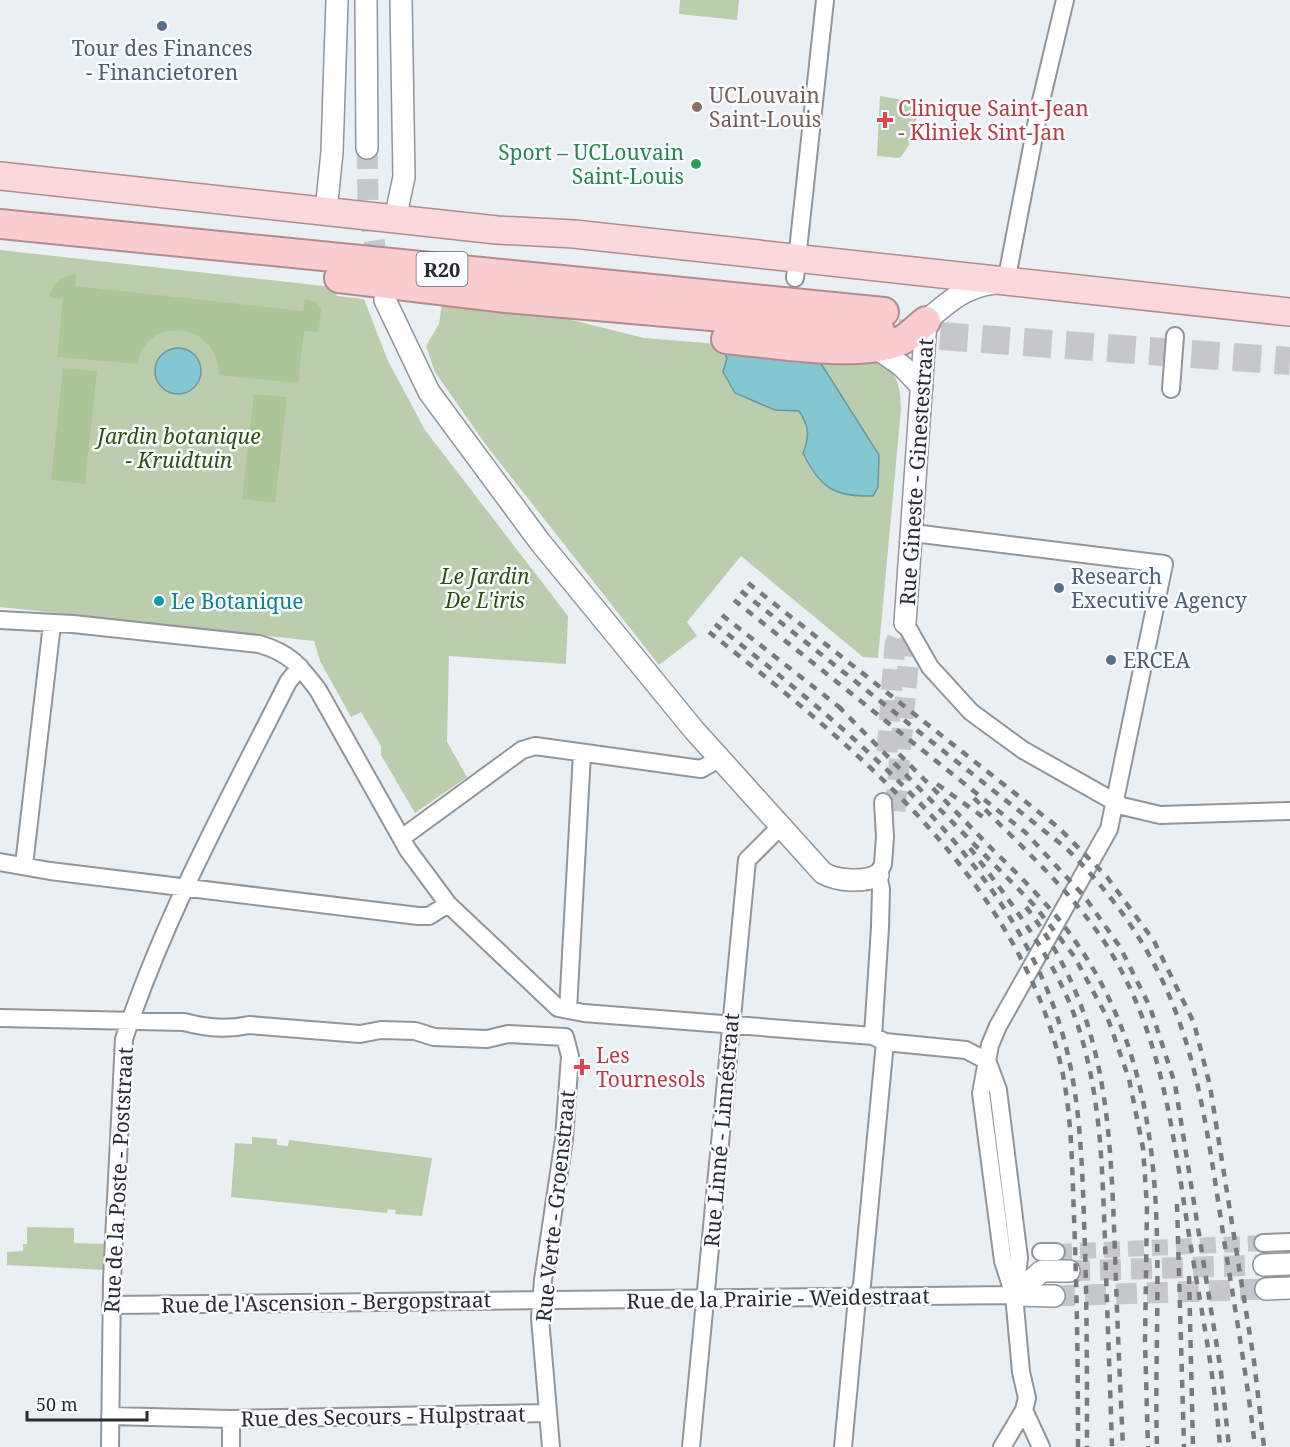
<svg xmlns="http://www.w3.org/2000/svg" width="1290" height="1447" font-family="'Noto Serif',serif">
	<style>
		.green { fill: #bbcdad }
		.forest { fill: #acc598 }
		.water { fill: #85c7d1; stroke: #6a98a0; stroke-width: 1.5 }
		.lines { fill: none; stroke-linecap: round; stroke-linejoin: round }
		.minor-tunnel { stroke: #c4c8cc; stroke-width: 16; stroke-dasharray: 16 8; stroke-linecap: butt }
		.tertiary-tunnel { stroke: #c4c8cc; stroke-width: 21; stroke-dasharray: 21 10; stroke-linecap: butt }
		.trunk-tunnel { stroke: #c4c8cc; stroke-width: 28; stroke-dasharray: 28 14; stroke-linecap: butt }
		.minor-casing { stroke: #91969a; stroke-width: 20 }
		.tertiary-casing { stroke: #91969a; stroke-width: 24 }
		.primary-casing { stroke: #b18b8e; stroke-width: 30 }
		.trunk-casing { stroke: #b18b8e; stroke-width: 32 }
		.minor { stroke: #fff; stroke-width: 16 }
		.tertiary { stroke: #fff; stroke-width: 21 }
		.primary { stroke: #fbd8db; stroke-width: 27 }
		.trunk { stroke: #facbcf; stroke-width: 28 }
		.rail { stroke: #787b7e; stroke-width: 4.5; stroke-dasharray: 8 8; stroke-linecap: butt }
		.service-dot { fill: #5c6f8a; stroke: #f9fcff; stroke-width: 2 }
		.education-dot { fill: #8d6e63; stroke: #f9fcff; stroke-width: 2 }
		.health-dot { fill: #e0444e; stroke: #f9fcff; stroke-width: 2 }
		.leisure-dot { fill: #2e9e5b; stroke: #f9fcff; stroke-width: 2 }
		.culture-dot { fill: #0f9aa8; stroke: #f9fcff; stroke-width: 2 }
		.labels { text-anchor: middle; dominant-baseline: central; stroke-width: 5; stroke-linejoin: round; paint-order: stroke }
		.shield { fill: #f9fcff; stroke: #686a6c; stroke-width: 1.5 }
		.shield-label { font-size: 20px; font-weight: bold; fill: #2a2c2d }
		.service-label { font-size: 21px; fill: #4e5e75; stroke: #f9fcff; text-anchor: start }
		.education-label { font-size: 21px; fill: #785e54; stroke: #f9fcff; text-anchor: start }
		.health-label { font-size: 21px; fill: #be3a42; stroke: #f9fcff; text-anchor: start }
		.leisure-label { font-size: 21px; fill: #27864d; stroke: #f9fcff; text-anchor: end }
		.park-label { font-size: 21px; font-style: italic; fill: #31500e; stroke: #f9fcff }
		.street-label { font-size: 21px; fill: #2a2c2d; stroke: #f9fcff }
		.culture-label { font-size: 21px; fill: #0d838f; stroke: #f9fcff; text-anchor: start }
	</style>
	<rect width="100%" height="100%" fill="#eaeff4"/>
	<path class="green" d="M 680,0 L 739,0 L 737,20 L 679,14 Z
		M 880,96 L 932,105 L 931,115 L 923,113 L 912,124 L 909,145 L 900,158 L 877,156 Z
		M 0,250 L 333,287 L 337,296 L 364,299 L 388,361 L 425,430 L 568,616 L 566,664 L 449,656 L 447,742 L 467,777 L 415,813 L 381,755 L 381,746 L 361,712 L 351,717 L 320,661 L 314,641 L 0,607 Z
		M 443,297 L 504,303 L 644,338 L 877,357 C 897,375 900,381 901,409 L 878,658 L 863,657 L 741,556 L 687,622 L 697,636 L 659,665 L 486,445 L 435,372 L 426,346 L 439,324 Z
		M 252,1137 L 277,1139 L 277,1145 L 288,1146 L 289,1140 L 432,1158 L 422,1216 L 395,1214 L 396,1210 L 388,1209 L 387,1213 L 231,1197 L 235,1143 L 252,1144 Z
		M 27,1227 L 74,1228 L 74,1243 L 106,1244 L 105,1270 L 7,1265 L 7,1252 L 23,1251 L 23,1244 L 27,1244 Z"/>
	<path class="forest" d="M 76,274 L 75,286 L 303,311 L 305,299 L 316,302 L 321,308 L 319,332 L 304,331 L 298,383 L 219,375 C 217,318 144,317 138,364 L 57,357 L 63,299 L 49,297 C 53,281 61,277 76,274 Z
		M 63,368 L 97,371 L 85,484 L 51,480 Z
		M 254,394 L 287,397 L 275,503 L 242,499 Z"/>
	<path class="water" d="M155 371a23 23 0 1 1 46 0a23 23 0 1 1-46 0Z
		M 724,352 L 820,362 L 879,455 L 878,487 L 873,496 C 834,497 820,488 803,453 C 810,436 809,426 799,411 L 775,410 L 735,393 L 723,372 L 727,358 Z"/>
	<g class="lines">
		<path class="minor-tunnel" d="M 1056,1252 L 1263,1243"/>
		<path class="tertiary-tunnel" d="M 367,148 L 368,200 L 379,273
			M 887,752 L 895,644 L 905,623
			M 895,811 L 910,644 L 905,623
			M 1069,1271 L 1264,1265
			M 1054,1296 L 1266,1289"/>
		<path class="trunk-tunnel" d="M 898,333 L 1290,361"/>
		<g class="minor-casing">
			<path id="minor" d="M 795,278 L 825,0
				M 1006,282 L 1040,105 L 1065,0
				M 1171,389 L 1175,336
				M 913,533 L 1164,564 L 1109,829 L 998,1026 L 990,1045 L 981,1093 L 1003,1261 L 1014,1295 L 1021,1372 L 1027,1398 L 1024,1410 L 1002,1447
				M 0,620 L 73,624 L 259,644 C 290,653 299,665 318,690 L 408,850 L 448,904 L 558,1008 L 584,1013 L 873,1036 L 885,1042 L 966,1050 L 987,1061
				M 905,623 L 930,667 L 971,712 L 1023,750 L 1122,806 L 1160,815 L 1290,811
				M 403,837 L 522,750 L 535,746 L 701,769 L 719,759
				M 0,862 L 50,871 L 418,916 L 429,916 L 448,904
				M 24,865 L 52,624
				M 568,1010 L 582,753
				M 0,1018 L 184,1022 C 206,1028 227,1030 249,1025 L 360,1034 L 381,1030 L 415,1031 L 434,1037 L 487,1039 L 508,1034 L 565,1037 L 570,1056 L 564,1139 L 543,1280 L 540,1318 L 551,1447
				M 873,1036 L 880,927 L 881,889 L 878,875 L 883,864 L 885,837 L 883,802
				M 988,1063 L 998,1090 L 1019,1258 L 1015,1292
				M 1263,1243 L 1290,1242
				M 1041,1252 L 1056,1252
				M 111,1305 L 1014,1295
				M 1024,1410 L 1041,1447
				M 110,1416 L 231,1419 L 548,1413
				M 110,1447 L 112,1280 L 124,1039 C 165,915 229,799 288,682 L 300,667
				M 231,1447 L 231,1419
				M 691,1447 L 747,860 L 780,827
				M 843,1447 L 857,1298 L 862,1285 L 885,1042"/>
		</g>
		<g class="tertiary-casing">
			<path id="tertiary" d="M 366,0 L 367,148
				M 326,211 L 332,152 L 337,0
				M 395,219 L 404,177 L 401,0
				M 385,300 L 429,392 L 540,542 L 694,730 L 823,873 C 837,881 864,883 878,875
				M 875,347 L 902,366 L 922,387
				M 905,623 L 926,321 C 948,302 964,287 994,283
				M 1264,1265 L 1290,1264
				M 1266,1289 L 1290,1288
				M 1014,1295 L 1042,1271 L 1069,1271
				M 1014,1295 L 1054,1296"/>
		</g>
		<g class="primary-casing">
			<path id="primary" d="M 0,176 L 497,230 L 574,234 L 1290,312"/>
		</g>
		<g class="trunk-casing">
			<path id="trunk" d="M 0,224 L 884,312
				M 339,278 L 506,298 L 880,331
				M 726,339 C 771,343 859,359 900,341 C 909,337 918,327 926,321"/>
		</g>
		<use href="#minor" class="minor"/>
		<use href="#tertiary" class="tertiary"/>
		<use href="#primary" class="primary"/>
		<use href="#trunk" class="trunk"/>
		<path class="rail" d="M 748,583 L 1059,828 L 1107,877 L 1154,941 L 1194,1023 L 1210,1086 L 1254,1361 L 1264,1447
			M 741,591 L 1066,848 C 1189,971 1199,1076 1224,1240 C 1235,1309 1247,1377 1255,1447
			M 734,600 L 1025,832 L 1084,896 L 1120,947 L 1150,1007 L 1175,1084 L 1221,1372 L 1229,1447
			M 722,615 L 843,710
			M 715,624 C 853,733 1019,866 1065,1043 C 1080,1101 1082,1160 1084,1220 C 1087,1296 1087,1371 1087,1447
			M 709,632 C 855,747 1019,879 1062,1070 C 1072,1118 1072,1168 1074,1217 C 1077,1294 1078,1370 1078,1447
			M 838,706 L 1034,905 L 1074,956 L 1108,1019 L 1129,1079 L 1143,1148 L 1147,1206 L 1145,1342 L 1148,1447
			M 899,754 C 931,786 962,818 994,851 C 1022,878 1050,906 1073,938 C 1183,1091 1152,1271 1157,1447
			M 937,784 L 983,817
			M 974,798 C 1020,846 1071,890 1107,946 C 1164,1036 1173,1138 1190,1241 C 1201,1309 1215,1378 1220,1447
			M 970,848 C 1008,899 1048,949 1072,1009 C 1101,1085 1102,1163 1105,1242 C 1107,1310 1110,1379 1112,1447
			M 1026,907 C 1108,1013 1110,1124 1115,1252 C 1117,1317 1120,1382 1123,1447
			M 1177,1204 L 1184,1447
			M 1189,1276 L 1193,1447"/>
	</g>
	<g class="service-dot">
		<circle cx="162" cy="26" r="6"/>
		<circle cx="1059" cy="588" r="6"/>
		<circle cx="1111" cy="660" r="6"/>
	</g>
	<circle class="education-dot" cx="697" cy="107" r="6"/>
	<g class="health-dot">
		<path d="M882 111h6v6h6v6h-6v6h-6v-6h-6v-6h6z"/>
		<path d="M579 1058h6v6h6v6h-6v6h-6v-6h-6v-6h6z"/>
	</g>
	<circle class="leisure-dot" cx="696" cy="164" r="6"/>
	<circle class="culture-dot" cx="159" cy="601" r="6"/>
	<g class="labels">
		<rect class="shield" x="416.5" y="252" width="51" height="34" rx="4.5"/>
		<g class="shield-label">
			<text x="442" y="269">R20</text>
		</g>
		<g class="service-label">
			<text x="162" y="48" text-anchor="middle">Tour des Finances<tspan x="162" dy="24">- Financietoren</tspan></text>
			<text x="1071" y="576">Research<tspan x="1071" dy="24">Executive Agency</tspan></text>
			<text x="1123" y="660">ERCEA</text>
		</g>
		<g class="education-label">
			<text x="709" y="95">UCLouvain<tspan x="709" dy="24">Saint-Louis</tspan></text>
		</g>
		<g class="health-label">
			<text x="898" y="108">Clinique Saint-Jean<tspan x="898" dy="24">- Kliniek Sint-Jan</tspan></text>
			<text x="596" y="1055">Les<tspan x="596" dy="24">Tournesols</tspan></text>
		</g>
		<g class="leisure-label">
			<text x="684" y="152">Sport – UCLouvain<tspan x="684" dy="24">Saint-Louis</tspan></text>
		</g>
		<g class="park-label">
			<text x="179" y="436">Jardin botanique<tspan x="179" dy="24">- Kruidtuin</tspan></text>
			<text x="485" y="576">Le Jardin<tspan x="485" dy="24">De L'iris</tspan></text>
		</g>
		<g class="street-label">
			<text transform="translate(916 472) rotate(-86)">Rue Gineste - Ginestestraat</text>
			<text transform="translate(721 1130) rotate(-85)">Rue Linné - Linnéstraat</text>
			<text transform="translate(118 1180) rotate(-87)">Rue de la Poste - Poststraat</text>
			<text transform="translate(555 1206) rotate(-84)">Rue Verte - Groenstraat</text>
			<text transform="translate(778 1298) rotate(-1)">Rue de la Prairie - Weidestraat</text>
			<text transform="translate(326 1302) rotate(-1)">Rue de l'Ascension - Bergopstraat</text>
			<text transform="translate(383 1416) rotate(-1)">Rue des Secours - Hulpstraat</text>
		</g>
		<g class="culture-label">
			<text x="171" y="601">Le Botanique</text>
		</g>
	</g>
	<path d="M27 1411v9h120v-9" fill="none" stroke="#2a2c2d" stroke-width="3"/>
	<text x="36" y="1411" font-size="18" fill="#2a2c2d" stroke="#f9fcff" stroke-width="4.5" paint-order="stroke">50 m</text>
</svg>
